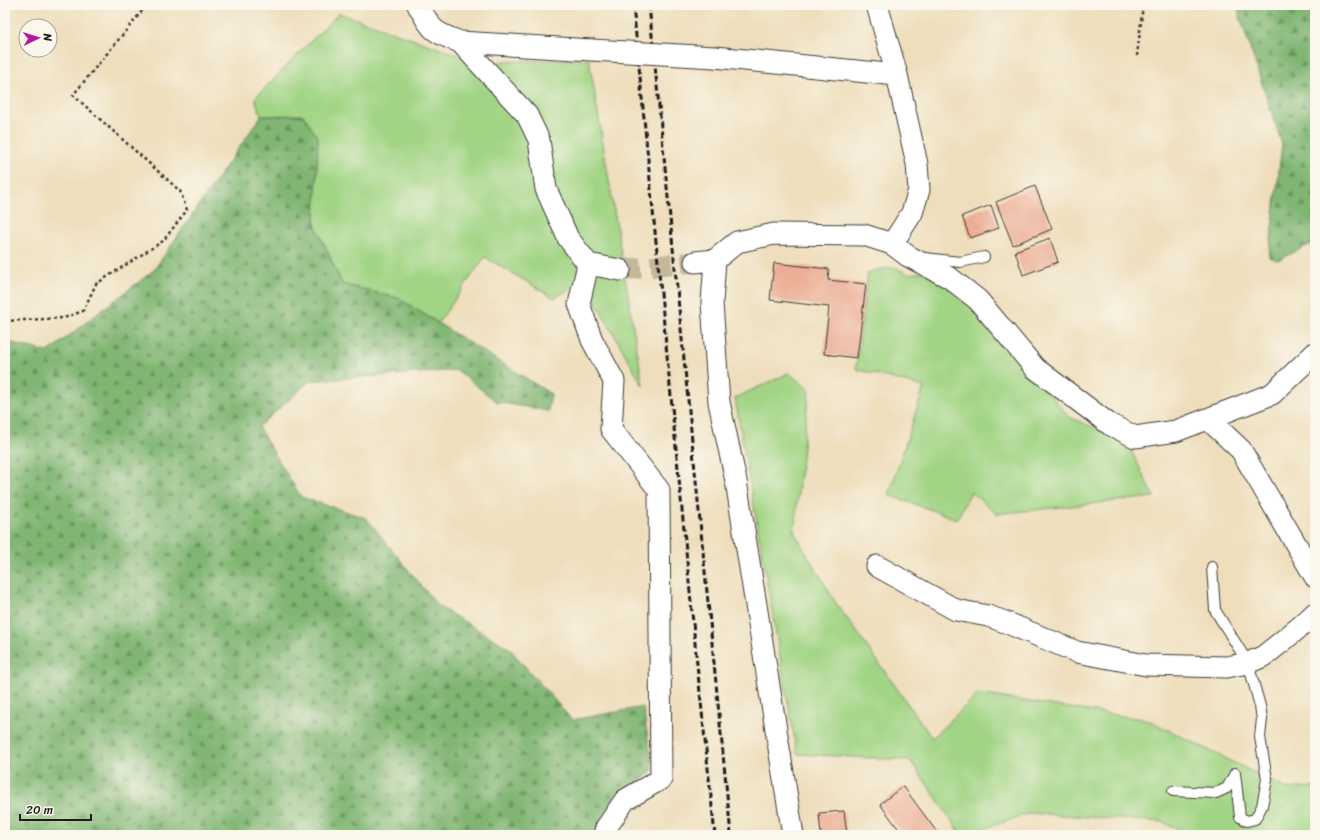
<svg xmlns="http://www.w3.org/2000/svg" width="1320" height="840" font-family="Sriracha,sans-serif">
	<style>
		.grass { fill: #a1d484; stroke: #5e7850 }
		.forest { fill: url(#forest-firs); stroke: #4e6947 }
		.building { fill: #ecad94 }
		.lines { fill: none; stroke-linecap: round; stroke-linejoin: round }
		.street-tunnel { stroke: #c4b79c; stroke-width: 21; stroke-dasharray: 21 10; stroke-linecap: butt }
		.lane-casing { stroke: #3c3934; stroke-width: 12 }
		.street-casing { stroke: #3c3934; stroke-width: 23 }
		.path { stroke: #3c3934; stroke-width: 2.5; stroke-dasharray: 3 3; stroke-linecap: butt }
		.lane { stroke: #fff; stroke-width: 10 }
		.street { stroke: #fff; stroke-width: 21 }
		.rail { stroke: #1c1c1c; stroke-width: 3; stroke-dasharray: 6 3; stroke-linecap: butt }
		.street-bridge-casing { stroke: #3c3934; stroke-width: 23; stroke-linecap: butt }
		.street-bridge { stroke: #fff; stroke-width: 21 }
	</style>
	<defs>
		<pattern id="forest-firs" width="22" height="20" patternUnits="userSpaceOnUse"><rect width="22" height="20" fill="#80b672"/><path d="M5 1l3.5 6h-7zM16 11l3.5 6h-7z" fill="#68935d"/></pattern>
	</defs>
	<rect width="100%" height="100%" fill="#fbf7ec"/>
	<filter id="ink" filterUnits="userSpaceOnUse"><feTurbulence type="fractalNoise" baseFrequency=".025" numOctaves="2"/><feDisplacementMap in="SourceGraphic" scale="8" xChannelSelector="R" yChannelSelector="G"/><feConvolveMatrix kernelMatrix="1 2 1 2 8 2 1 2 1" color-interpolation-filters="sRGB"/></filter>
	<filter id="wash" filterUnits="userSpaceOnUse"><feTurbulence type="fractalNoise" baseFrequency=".012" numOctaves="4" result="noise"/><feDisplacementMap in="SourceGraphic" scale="16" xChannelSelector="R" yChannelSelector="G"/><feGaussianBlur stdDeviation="0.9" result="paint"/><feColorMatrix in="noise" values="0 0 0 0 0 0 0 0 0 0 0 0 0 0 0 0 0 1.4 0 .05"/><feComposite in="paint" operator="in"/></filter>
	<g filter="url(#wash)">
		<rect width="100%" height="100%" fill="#eedebc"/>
		<path class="grass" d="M 339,13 L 478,62 L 589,59 L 643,386 L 584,281 L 554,298 L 485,257 L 438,323 L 398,298 L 342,284 L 315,224 L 318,138 L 303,115 L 261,116 L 255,98 Z
			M 894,267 L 909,274 L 929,271 L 987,319 L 1069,417 L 1127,442 L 1154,497 L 997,514 L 971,492 L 957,519 L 889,495 L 924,387 L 856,369 L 868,272 Z
			M 789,373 L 809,390 L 794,532 L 834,600 L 932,738 L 978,694 L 1148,720 L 1287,789 L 1315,787 L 1315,835 L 1190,835 L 1163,822 L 1030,813 L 966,835 L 962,835 L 910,760 L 797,754 L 735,398 Z"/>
		<path class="forest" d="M 1238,5 L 1315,5 L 1315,242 L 1278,260 L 1269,257 L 1282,144 L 1239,14 Z
			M 303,115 L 318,138 L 315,224 L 342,284 L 398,298 L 551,394 L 548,411 L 497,402 L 457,370 L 310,381 L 258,427 L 301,497 L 366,518 L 438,606 L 509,648 L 572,720 L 643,707 L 653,770 L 608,809 L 598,835 L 5,835 L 5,341 L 48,352 L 154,270 L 261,116 Z"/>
		<g id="blocks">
			<path class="building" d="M 1035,186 L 1052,229 L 1013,245 L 996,202 Z
				M 991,205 L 999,228 L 970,238 L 962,216 Z
				M 1050,238 L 1058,262 L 1023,275 L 1015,251 Z
				M 774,263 L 829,269 L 828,280 L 866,284 L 857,358 L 824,354 L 829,307 L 770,300 Z
				M 903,786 L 939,835 L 903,835 L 880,804 Z
				M 844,811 L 847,835 L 821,835 L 819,813 Z"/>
		</g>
	</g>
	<g filter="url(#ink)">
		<use href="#blocks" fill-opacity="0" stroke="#3c3934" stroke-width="1"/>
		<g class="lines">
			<path class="street-tunnel" d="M 620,270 L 695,262"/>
			<g class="lane-casing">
				<path id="lane" d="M 925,258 L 960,262 L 984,257
					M 1173,791 L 1216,793 L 1227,788 L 1235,773 L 1240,817 L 1247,821 L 1255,819 L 1262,806 L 1267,779 L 1260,737 L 1262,719 L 1260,706 L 1248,663 L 1215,610 L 1212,567"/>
			</g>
			<g class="street-casing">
				<path id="street" d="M 418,5 C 432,30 432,32 460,42 L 592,50
					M 877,5 L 897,75 L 917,164 L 919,190 L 912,213 L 892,244
					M 460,42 L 527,115 L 539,140 L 546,189 L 568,238 L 588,264 L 579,304 L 592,340 L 614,381 L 611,429 L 659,490 L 661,779 L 625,800 L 606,828 L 604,835
					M 715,57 L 897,75
					M 695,262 L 715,260
					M 588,264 L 620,270
					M 1208,419 L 1241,450 L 1315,577
					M 877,566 L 956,610 L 988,616 L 1005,622 L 1077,652 L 1146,665 L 1227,667 L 1248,663 L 1264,656 L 1301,626 L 1315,613
					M 793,835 L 736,481 L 719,402 L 712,303 L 715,260 L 737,242 L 774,234 L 864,235 L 892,244 L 908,256 L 950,278 L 978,300 L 1035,368 L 1109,424 L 1135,437 L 1176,431 L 1272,394 L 1315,353"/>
			</g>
			<path class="path" d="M 363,5 L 367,5
				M 1137,56 L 1143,5
				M 5,321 L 64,318 L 83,311 L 96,284 L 163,241 L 187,210 L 180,191 L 73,95 L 147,5"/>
			<use href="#lane" class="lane"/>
			<use href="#street" class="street"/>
			<path class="rail" d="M 633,5 L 697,664 L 715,835
				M 649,5 L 731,835"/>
			<g class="street-bridge-casing">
				<path id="street-bridge" d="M 592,50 L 715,57"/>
			</g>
			<use href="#street-bridge" class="street-bridge"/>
		</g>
	</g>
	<rect width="1320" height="840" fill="none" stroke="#fbf7ec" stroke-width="20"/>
	<g transform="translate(38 38) rotate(86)"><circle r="19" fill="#fbf7ec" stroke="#a29f99"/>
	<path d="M0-3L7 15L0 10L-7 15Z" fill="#b5179e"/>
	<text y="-6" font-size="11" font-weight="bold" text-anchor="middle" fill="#1c1c1c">N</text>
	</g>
	<path d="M20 814v6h71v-6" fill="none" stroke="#1c1c1c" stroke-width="2"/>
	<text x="26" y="814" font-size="12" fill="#1c1c1c" stroke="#fbf7ec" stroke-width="3" paint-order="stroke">20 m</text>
</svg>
